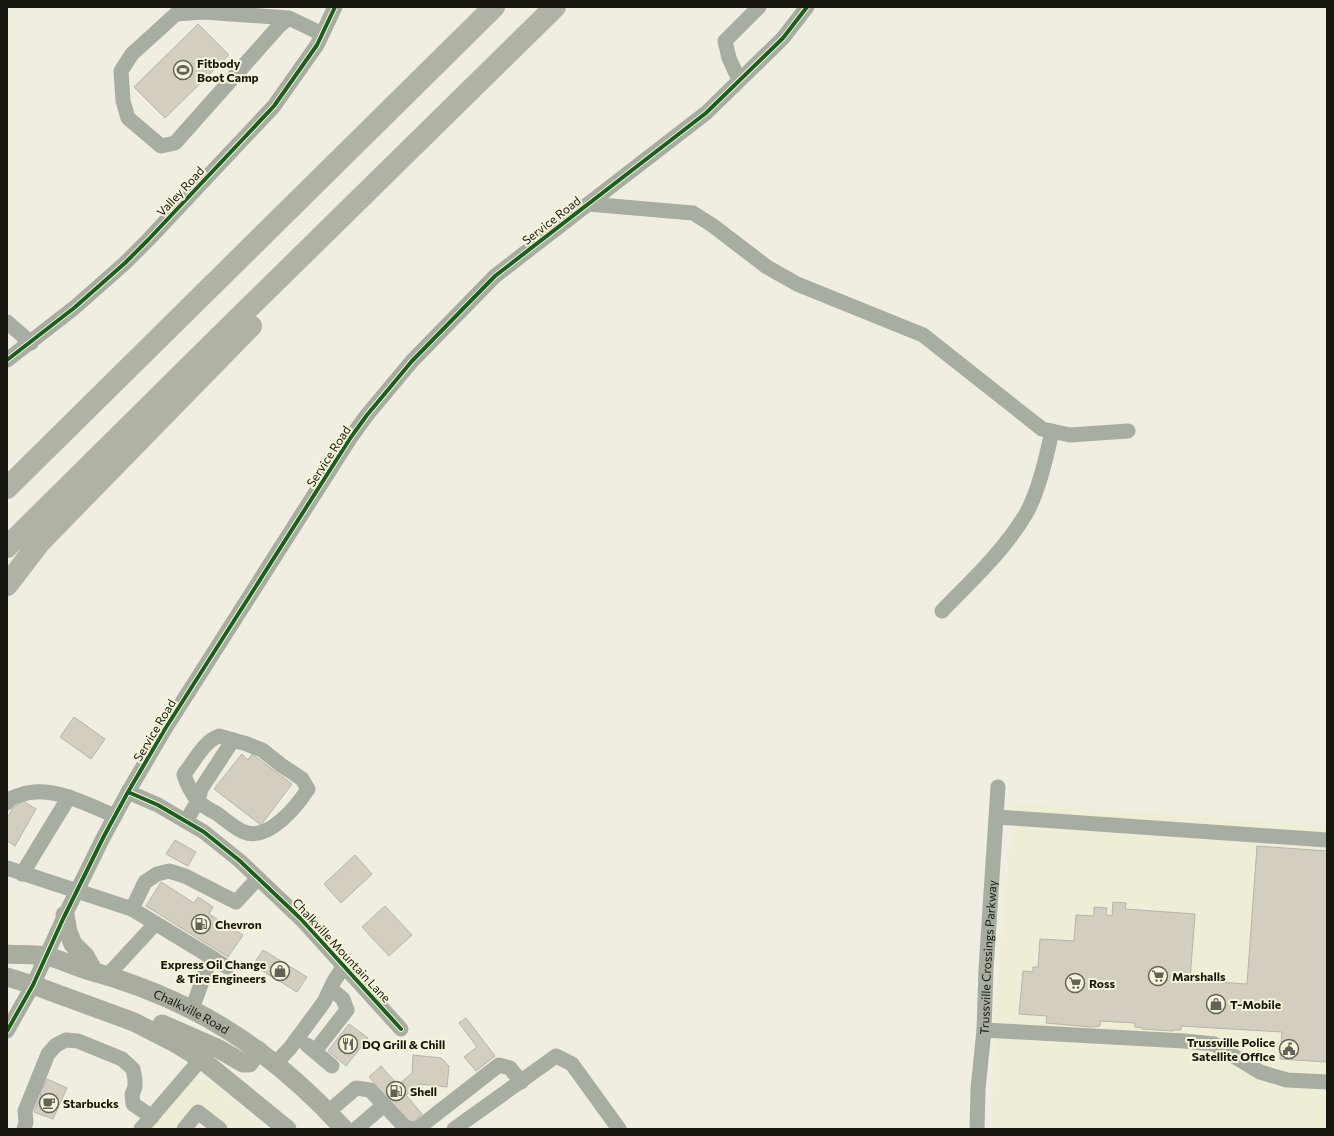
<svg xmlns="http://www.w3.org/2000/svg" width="1334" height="1136" font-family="Commissioner,sans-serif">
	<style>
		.built { fill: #eeedd5 }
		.building { fill: #d4cec1; stroke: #b6b3aa }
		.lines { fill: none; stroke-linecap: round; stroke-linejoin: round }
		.minor { stroke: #a7ada0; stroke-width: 15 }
		.major { stroke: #a9ada0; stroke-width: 19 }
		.highway { stroke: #afb2a5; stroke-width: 22 }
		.cycleway-casing { stroke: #f5f4db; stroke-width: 6 }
		.cycleway { stroke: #1b5e20; stroke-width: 4 }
		.labels { text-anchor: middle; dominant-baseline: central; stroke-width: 4; stroke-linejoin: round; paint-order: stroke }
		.poi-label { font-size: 12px; font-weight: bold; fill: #17160e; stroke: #f5f4db; text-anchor: start }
		.street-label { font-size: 12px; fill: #17160e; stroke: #f5f4db }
	</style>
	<rect width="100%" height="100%" fill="#efeee1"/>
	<path class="built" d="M 1014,803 L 1327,826 L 1327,1129 L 992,1129 L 995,1006 Z
		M 174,1079 L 208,1080 L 249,1115 L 263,1129 L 133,1129 Z"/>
	<path class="building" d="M 198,24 L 229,55 L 165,118 L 134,87 Z
		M 74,717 L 105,739 L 91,759 L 60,737 Z
		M 242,754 L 248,760 L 252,754 L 292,784 L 261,825 L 214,789 Z
		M 23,801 L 36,809 L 15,846 L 7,841 L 7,818 L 13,808 Z
		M 175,840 L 196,852 L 188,866 L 166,854 Z
		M 1257,846 L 1327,851 L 1327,1062 L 1280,1059 L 1282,1032 L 1181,1026 L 1181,1030 L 1173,1030 L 1173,1031 L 1142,1029 L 1143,1028 L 1135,1027 L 1135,1023 L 1100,1021 L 1100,1026 L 1091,1027 L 1046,1023 L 1047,1016 L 1019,1014 L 1023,971 L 1033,972 L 1033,967 L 1038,967 L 1040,939 L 1074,941 L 1076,915 L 1094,916 L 1094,907 L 1107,908 L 1106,915 L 1112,916 L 1113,902 L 1126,903 L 1125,909 L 1195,914 L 1190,980 L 1247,984 Z
		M 355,855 L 372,874 L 341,903 L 324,884 Z
		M 161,882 L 194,903 L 198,897 L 213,907 L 209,914 L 243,935 L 228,957 L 146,906 Z
		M 385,906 L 412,935 L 389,956 L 362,927 Z
		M 263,950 L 307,977 L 297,992 L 253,965 Z
		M 466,1018 L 495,1056 L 476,1071 L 464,1057 L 477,1047 L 459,1023 Z
		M 349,1024 L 368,1038 L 346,1066 L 328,1051 Z
		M 413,1055 L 441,1058 L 449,1066 L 447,1087 L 420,1084 L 406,1095 L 422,1114 L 410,1125 L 369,1077 L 381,1066 L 398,1085 L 412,1073 Z
		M 47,1079 L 67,1088 L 53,1119 L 34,1112 L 41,1094 L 38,1093 L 41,1087 L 43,1088 Z"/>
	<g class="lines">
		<g class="minor">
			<path d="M 289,18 L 203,12 L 176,14 L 132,54 L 121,71 L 123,101 L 128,118 L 161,146 L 175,143 L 279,26 L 289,18 L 322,34"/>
			<path d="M 739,80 L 729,58 L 725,41 L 759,7"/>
			<path d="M 588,204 L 693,213 L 712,225 L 767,267 L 797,284 L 923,335 L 1042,429 L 1070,435 L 1128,431"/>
			<path d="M 7,322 L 31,343"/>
			<path d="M 7,360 L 74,308 L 125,263 L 148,240 L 274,106 L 317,45 L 335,7"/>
			<path d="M 942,611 C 972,580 1005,550 1027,512 C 1039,490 1047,455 1052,431"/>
			<path d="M 219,736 L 247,744 L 262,750 L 281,765 L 302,779 L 308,789 C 297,806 268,842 244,832 C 234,828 225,819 216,813 C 210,810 203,806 198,801 C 193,795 186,783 184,774 C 194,762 204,741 219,736 Z"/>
			<path d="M 128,792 L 158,805 L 204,832 L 240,861 L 301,919 L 401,1029"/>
			<path d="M 7,803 C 10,798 14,797 20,795 C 51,784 86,804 115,816"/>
			<path d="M 997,817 L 1327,840"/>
			<path d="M 186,821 L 198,801 L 201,789 L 233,740"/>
			<path d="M 7,868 L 132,909 L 145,882 L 157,874 L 169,871 L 185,876 L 236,902 L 258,878"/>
			<path d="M 22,874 L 69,797"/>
			<path d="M 132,909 L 211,957 L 192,1009"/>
			<path d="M 211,957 L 227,967"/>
			<path d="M 107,976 L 155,924"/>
			<path d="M 984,1030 L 1184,1041 L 1214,1044 L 1260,1072 L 1287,1080 L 1327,1082"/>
			<path d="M 7,1031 L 33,985 L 63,919 L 104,836 L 128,792 L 165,729 L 351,437 L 367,415 L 412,361 L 495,276 L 706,113 L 783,38 L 807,7"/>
			<path d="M 307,1045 L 332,1066"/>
			<path d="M 315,1051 L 347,1010 L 343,999 L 331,989"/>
			<path d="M 275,1064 L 290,1048 L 324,1002 L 334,981 L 344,966"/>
			<path d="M 328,1112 L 356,1088 L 370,1090 L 405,1127 L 413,1129"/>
			<path d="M 24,1129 L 26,1122 L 25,1111 L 48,1054 L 56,1045 L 66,1040 L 78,1041 L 122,1059 L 133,1069 L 135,1079 L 135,1087 L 132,1095 L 133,1104 L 152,1117"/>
			<path d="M 141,1129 L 201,1059"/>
			<path d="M 184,1129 L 198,1112 L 220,1129"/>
			<path d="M 356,1129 L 384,1105"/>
			<path d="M 417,1129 L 499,1065 L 510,1068 L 521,1082"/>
			<path d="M 454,1129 L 556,1056 L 572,1064 L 619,1129"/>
			<path id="s1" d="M 977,1129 L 978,1089 L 984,1030 L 986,969 L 998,787"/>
		</g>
		<g class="major">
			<path d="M 65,915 L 68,932 L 73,944 L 85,956 L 94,972"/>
			<path id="s2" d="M 7,954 C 20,955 34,954 46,956 C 60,959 73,966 87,970 C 192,998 271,1049 344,1129"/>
			<path d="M 7,977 L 33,985 L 134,1022 L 173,1042 L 201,1059 L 287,1129"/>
			<path d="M 162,1024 L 219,1049 L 243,1063 L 249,1063 L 258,1050"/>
		</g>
		<path class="highway" d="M 7,488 L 494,7
			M 7,547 L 218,338 L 555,7
			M 7,585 L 40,542 L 251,326"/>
		<g class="cycleway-casing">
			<path id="cycleway" d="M 7,360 L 74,308 L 125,263 L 148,240 L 274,106 L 317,45 L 335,7
				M 128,792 L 158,805 L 204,832 L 240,861 L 301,919 L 401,1029
				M 7,1031 L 33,985 L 63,919 L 104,836 L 128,792 L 165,729 L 351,437 L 367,415 L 412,361 L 495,276 L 706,113 L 783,38 L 807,7"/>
		</g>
		<use href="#cycleway" class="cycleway"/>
	</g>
	<defs>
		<g id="stadium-ring" transform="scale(1)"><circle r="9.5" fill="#f5f4db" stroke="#636258" stroke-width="1.5"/><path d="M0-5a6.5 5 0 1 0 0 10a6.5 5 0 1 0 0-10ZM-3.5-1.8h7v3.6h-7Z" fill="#636258"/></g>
		<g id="fuel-ring" transform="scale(1)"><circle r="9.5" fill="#f5f4db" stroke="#636258" stroke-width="1.5"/><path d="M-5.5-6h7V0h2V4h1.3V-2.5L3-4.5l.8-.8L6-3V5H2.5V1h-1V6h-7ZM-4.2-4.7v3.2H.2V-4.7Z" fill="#636258"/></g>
		<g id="shop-ring" transform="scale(1)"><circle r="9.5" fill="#f5f4db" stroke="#636258" stroke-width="1.5"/><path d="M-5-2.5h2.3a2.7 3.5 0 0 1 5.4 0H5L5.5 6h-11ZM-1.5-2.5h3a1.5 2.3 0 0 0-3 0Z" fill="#636258"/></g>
		<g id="supermarket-ring" transform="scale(1)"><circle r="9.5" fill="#f5f4db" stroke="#636258" stroke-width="1.5"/><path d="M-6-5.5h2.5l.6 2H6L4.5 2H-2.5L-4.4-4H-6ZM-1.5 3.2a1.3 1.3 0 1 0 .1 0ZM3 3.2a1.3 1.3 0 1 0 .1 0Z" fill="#636258"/></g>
		<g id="restaurant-ring" transform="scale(1)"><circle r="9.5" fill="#f5f4db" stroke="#636258" stroke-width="1.5"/><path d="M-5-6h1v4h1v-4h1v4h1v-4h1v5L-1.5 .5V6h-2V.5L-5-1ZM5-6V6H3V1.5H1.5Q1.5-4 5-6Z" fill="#636258"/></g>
		<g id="civic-ring" transform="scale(1)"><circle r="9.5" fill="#f5f4db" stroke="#636258" stroke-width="1.5"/><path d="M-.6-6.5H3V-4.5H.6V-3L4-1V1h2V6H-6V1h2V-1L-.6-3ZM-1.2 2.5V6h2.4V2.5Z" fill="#636258"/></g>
		<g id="cafe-ring" transform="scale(1)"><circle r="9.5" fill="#f5f4db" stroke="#636258" stroke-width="1.5"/><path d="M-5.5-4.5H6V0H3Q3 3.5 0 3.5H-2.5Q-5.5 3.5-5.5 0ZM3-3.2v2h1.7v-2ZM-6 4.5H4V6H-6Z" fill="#636258"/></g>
	</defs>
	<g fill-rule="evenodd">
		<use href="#stadium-ring" x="183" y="70"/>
		<use href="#fuel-ring" x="201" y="924"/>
		<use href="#shop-ring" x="280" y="971"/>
		<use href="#supermarket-ring" x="1158" y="976"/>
		<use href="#supermarket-ring" x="1075" y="983"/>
		<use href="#shop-ring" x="1216" y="1004"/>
		<use href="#restaurant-ring" x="348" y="1044"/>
		<use href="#civic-ring" x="1289" y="1049"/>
		<use href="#fuel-ring" x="396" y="1091"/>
		<use href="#cafe-ring" x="49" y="1103"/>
	</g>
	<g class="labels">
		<g class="poi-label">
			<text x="197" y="63">Fitbody<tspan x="197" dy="14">Boot Camp</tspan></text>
			<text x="215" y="924">Chevron</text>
			<text x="266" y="964" text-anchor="end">Express Oil Change<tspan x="266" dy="14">&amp; Tire Engineers</tspan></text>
			<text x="1172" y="976">Marshalls</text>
			<text x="1089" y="983">Ross</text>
			<text x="1230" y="1004">T-Mobile</text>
			<text x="1275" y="1042" text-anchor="end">Trussville Police<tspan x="1275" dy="14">Satellite Office</tspan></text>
			<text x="362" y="1044">DQ Grill &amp; Chill</text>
			<text x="410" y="1091">Shell</text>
			<text x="63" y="1103">Starbucks</text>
		</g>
		<g class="street-label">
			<text transform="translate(180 191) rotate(-47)">Valley Road</text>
			<text transform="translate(551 220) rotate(-38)">Service Road</text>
			<text transform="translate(328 456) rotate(-57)">Service Road</text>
			<text transform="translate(154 730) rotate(-59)">Service Road</text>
			<text transform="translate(342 950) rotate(47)">Chalkville Mountain Lane</text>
			<text stroke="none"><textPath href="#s1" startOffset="172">Trussville Crossings Parkway</textPath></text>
			<text stroke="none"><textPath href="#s2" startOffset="195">Chalkville Road</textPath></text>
		</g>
	</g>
	<rect width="1334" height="1136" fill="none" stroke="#17160e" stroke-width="16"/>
</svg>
